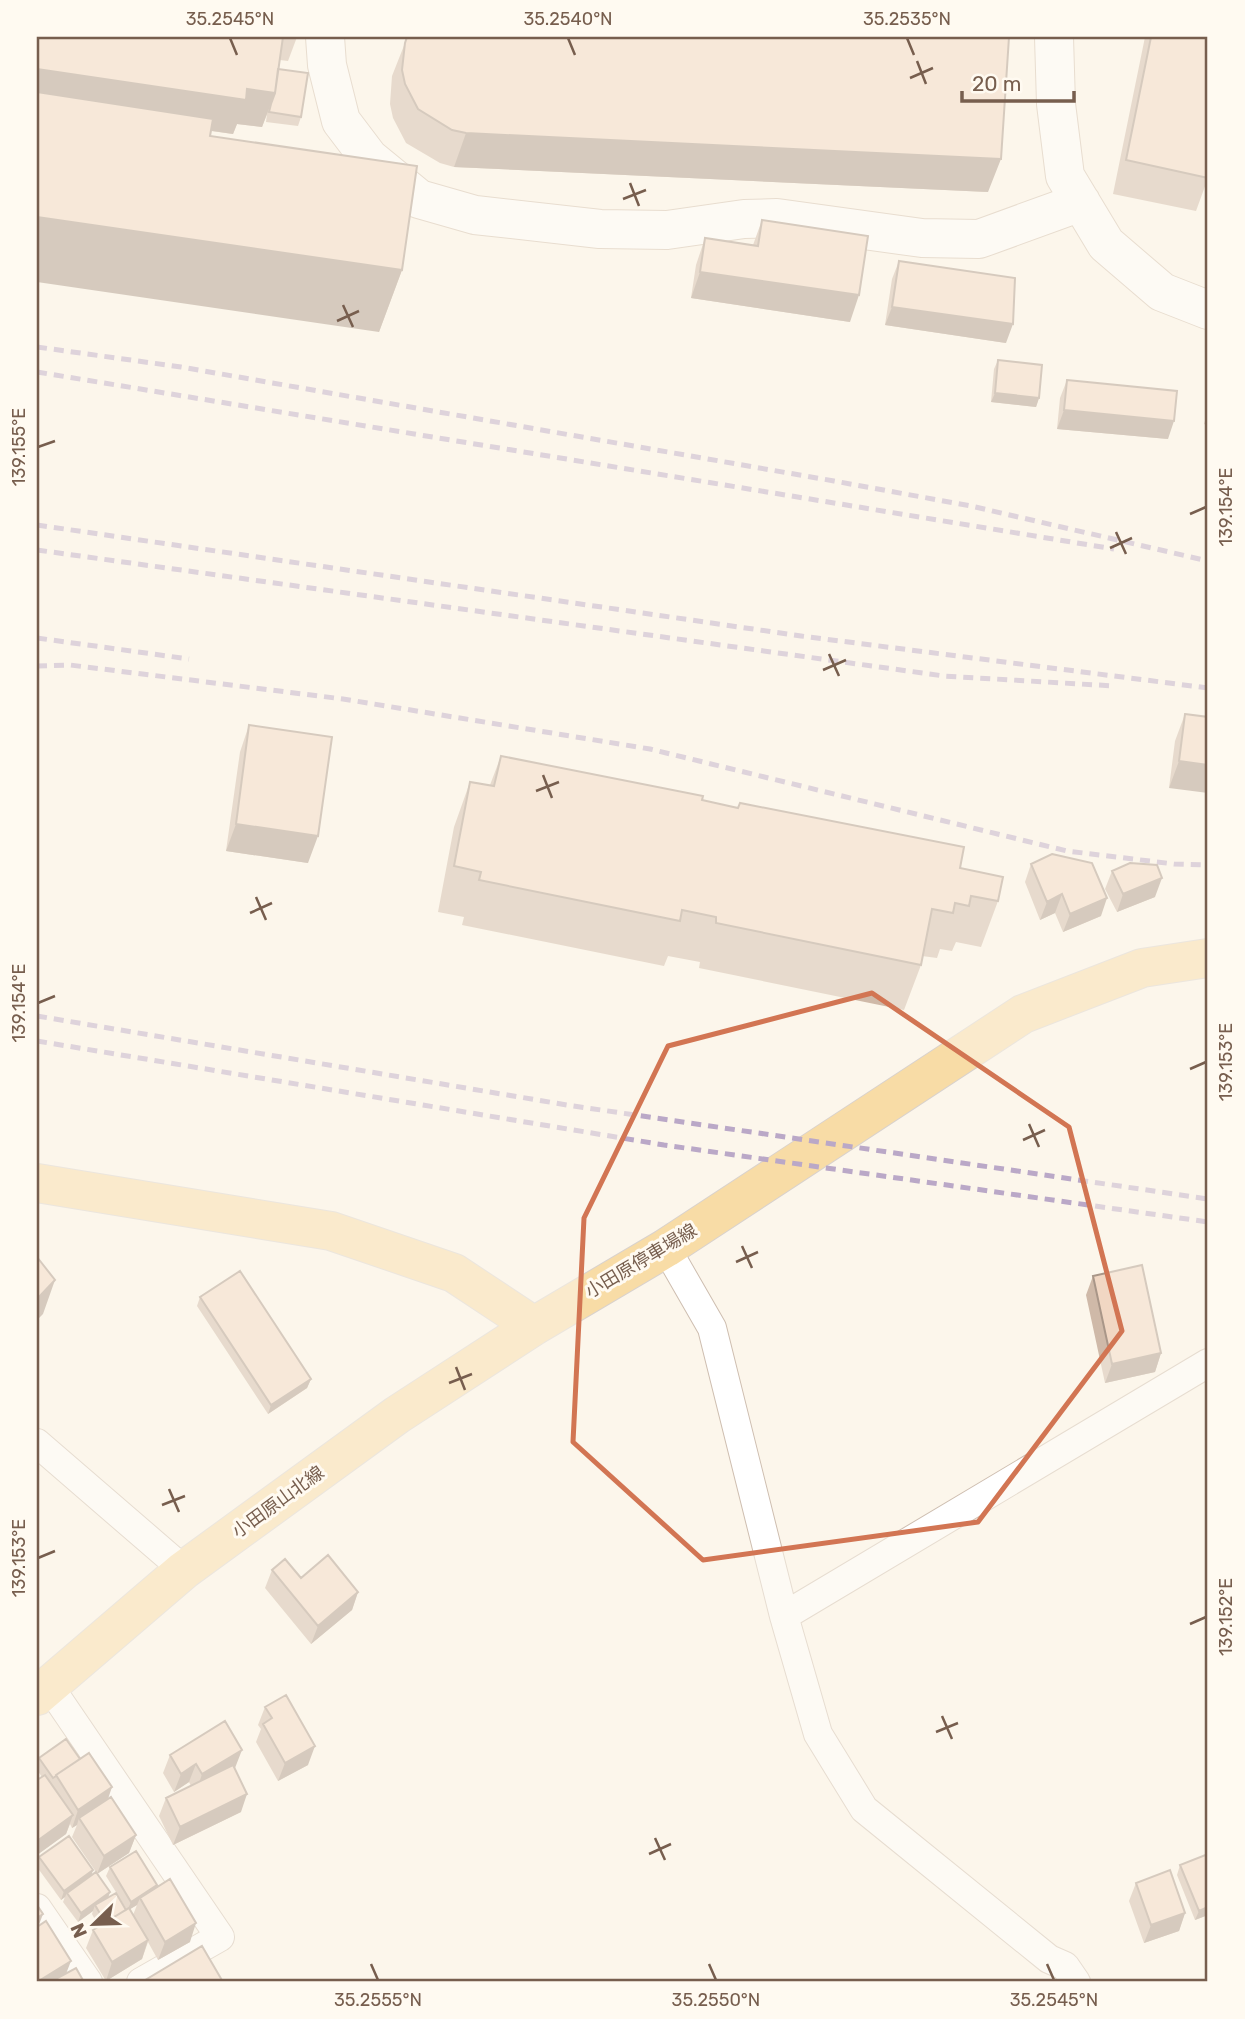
<svg xmlns="http://www.w3.org/2000/svg" width="1245" height="2019" font-family="Rubik,'Noto Sans JP',sans-serif">
	<style>
		.lines { fill: none; stroke-linecap: round; stroke-linejoin: round }
		.street-casing { stroke: #cebeb0; stroke-width: 30 }
		.secondary-casing { stroke: #d1bfae; stroke-width: 40 }
		.primary-casing { stroke: #d9d2cd; stroke-width: 40 }
		.street { stroke: #fff; stroke-width: 28 }
		.secondary { stroke: #fff; stroke-width: 38 }
		.primary { stroke: #f8dca6; stroke-width: 38 }
		.rail { stroke: #baa8c7; stroke-width: 5; stroke-dasharray: 10 7; stroke-linecap: butt }
		.wall { fill: #cfb9a8; fill-rule: evenodd }
		.shaded-wall { fill: #a99688 }
		.building { fill: #f1d7c3; stroke: #a99688; stroke-width: 2 }
		.marked { fill: none; stroke: #d27553; stroke-width: 5; stroke-linejoin: round }
		.ticks { fill: none; stroke: #775e4e; stroke-width: 2.5 }
		.labels { text-anchor: middle; dominant-baseline: central; stroke-width: 6; stroke-linejoin: round; paint-order: stroke }
		.street-label { font-size: 18px; fill: #775e4e; stroke: #fffaf1 }
		.neatline { fill: none; stroke: #775e4e; stroke-width: 2.5 }
		.ticks-label { font-size: 18px; text-anchor: middle; fill: #775e4e }
	</style>
	<rect width="100%" height="100%" fill="#fcf6eb"/>
	<g class="lines">
		<g class="street-casing">
			<path id="street" d="M 666,1248 L 712,1328 L 784,1616 L 818,1734 L 864,1809 L 1049,1959 L 1065,1966 L 1076,1982
				M 37,1443 L 184,1570
				M 784,1616 L 1208,1363
				M 49,1686 L 220,1937 L 141,1982
				M 37,1908 L 88,1982"/>
		</g>
		<g class="secondary-casing">
			<path id="secondary" d="M 325,37 L 327,65 L 341,121 L 369,158 L 419,199 L 475,215 L 600,229 L 667,230 L 744,219 L 777,218 L 922,238 L 979,239 L 1081,202
				M 1054,37 L 1056,104 L 1065,176 L 1106,244 L 1162,292 L 1208,310"/>
		</g>
		<g class="primary-casing">
			<path id="primary" d="M 37,1183 L 331,1231 L 454,1273 L 534,1326
				M 37,1696 L 184,1570 L 397,1415 L 534,1326 L 666,1248 L 1023,1014 L 1142,968 L 1208,958"/>
		</g>
		<use href="#street" class="street"/>
		<use href="#secondary" class="secondary"/>
		<use href="#primary" class="primary"/>
		<path class="rail" d="M 37,347 L 181,367 L 834,481 L 971,506 L 1208,561
			M 37,372 L 1114,549
			M 37,525 L 801,636 L 1208,688
			M 37,550 L 944,676 L 1114,686
			M 37,638 L 189,659
			M 37,666 L 70,665 L 343,699 L 650,749 L 1067,851 L 1174,864 L 1208,865
			M 37,1016 L 567,1105 L 1208,1199
			M 37,1041 L 664,1145 L 1208,1222"/>
	</g>
	<path class="wall" d="M 37,37 L 297,37 L 288,61 L 280,60 L 278,69 L 301,117 L 298,126 L 266,122 L 267,114 L 262,127 L 237,124 L 233,134 L 211,131 L 210,136 L 402,270 L 379,332 Z
		M 1145,37 L 1208,37 L 1208,178 L 1196,211 L 1113,194 Z
		M 405,43 L 988,192 L 454,167 L 440,163 L 406,143 L 393,118 L 390,104 L 392,76 Z
		M 762,220 L 850,322 L 691,298 L 696,265 L 705,238 L 753,245 Z
		M 899,261 L 1006,343 L 885,325 L 892,279 Z
		M 998,360 L 1039,398 L 1036,407 L 991,402 L 994,369 Z
		M 1067,380 L 1168,439 L 1057,429 L 1060,398 Z
		M 1208,411 L 1208,426 L 1204,424 Z
		M 1185,714 L 1208,717 L 1169,788 L 1175,741 Z
		M 249,725 L 308,863 L 226,851 L 240,752 Z
		M 501,756 L 702,800 L 960,868 L 998,901 L 981,947 L 956,942 L 952,951 L 940,949 L 937,958 L 922,956 L 921,965 L 904,1010 L 699,968 L 700,962 L 668,956 L 664,966 L 462,925 L 464,917 L 438,912 L 454,827 L 470,782 L 490,785 Z
		M 1031,864 L 1101,916 L 1063,932 L 1055,913 L 1040,920 L 1025,882 Z
		M 1112,871 L 1155,897 L 1117,912 L 1105,889 Z
		M 1093,1276 L 1161,1353 L 1155,1372 L 1105,1383 L 1086,1295 Z
		M 200,1297 L 311,1379 L 307,1388 L 268,1414 L 197,1306 Z
		M 272,1570 L 358,1592 L 352,1610 L 311,1644 L 265,1588 Z
		M 265,1707 L 308,1765 L 278,1781 L 256,1742 L 261,1729 L 258,1725 Z
		M 170,1755 L 235,1769 L 241,1812 L 173,1845 L 159,1816 L 166,1798 L 191,1786 L 189,1782 L 174,1792 L 163,1773 Z
		M 39,1758 L 108,1800 L 136,1835 L 129,1853 L 97,1874 L 110,1892 L 108,1897 L 127,1910 L 106,1876 L 110,1867 L 157,1885 L 156,1888 L 190,1942 L 158,1960 L 148,1942 L 142,1959 L 106,1981 L 86,1948 L 93,1930 L 99,1927 L 92,1914 L 93,1911 L 78,1922 L 63,1902 L 65,1897 L 61,1900 L 37,1867 L 39,1857 L 93,1870 L 91,1875 L 96,1872 L 72,1837 L 77,1825 L 72,1828 L 70,1824 L 66,1834 L 37,1855 L 37,1780 L 42,1777 L 37,1770 L 37,1764 ZM 137,1905 L 133,1915 L 130,1909 Z
		M 1180,1865 L 1208,1915 L 1195,1920 L 1177,1875 Z
		M 1136,1883 L 1185,1913 L 1179,1931 L 1144,1943 L 1129,1901 Z"/>
	<path class="shaded-wall" d="M 37,69 L 247,89 L 275,93 L 262,127 L 237,124 L 233,134 L 37,105 Z
		M 466,133 L 1001,159 L 988,192 L 454,167 Z
		M 37,217 L 402,270 L 379,332 L 37,282 Z
		M 700,272 L 859,295 L 850,322 L 691,298 Z
		M 892,307 L 1013,324 L 1006,343 L 885,325 Z
		M 995,393 L 1039,398 L 1036,407 L 991,402 Z
		M 1064,410 L 1174,421 L 1168,439 L 1057,429 Z
		M 1179,761 L 1208,765 L 1208,793 L 1169,788 Z
		M 236,824 L 318,836 L 308,863 L 226,851 Z
		M 1162,878 L 1155,897 L 1117,912 L 1123,894 Z
		M 1062,894 L 1055,913 L 1040,920 L 1047,902 Z
		M 1107,898 L 1101,916 L 1063,932 L 1070,914 Z
		M 55,1280 L 43,1314 L 37,1320 L 37,1299 Z
		M 1161,1353 L 1155,1372 L 1105,1383 L 1112,1364 Z
		M 311,1379 L 307,1388 L 268,1414 L 271,1405 Z
		M 358,1592 L 352,1610 L 311,1644 L 318,1626 Z
		M 315,1746 L 308,1765 L 278,1781 L 285,1763 Z
		M 242,1750 L 235,1768 L 196,1793 L 202,1774 Z
		M 196,1764 L 189,1782 L 174,1792 L 181,1774 Z
		M 112,1787 L 106,1805 L 79,1818 L 77,1825 L 72,1828 L 78,1810 Z
		M 247,1794 L 241,1812 L 173,1845 L 180,1827 Z
		M 73,1815 L 66,1834 L 37,1855 L 37,1841 Z
		M 136,1835 L 129,1853 L 97,1874 L 104,1856 Z
		M 93,1870 L 90,1880 L 67,1893 L 65,1897 L 61,1900 L 64,1891 Z
		M 157,1885 L 154,1895 L 140,1898 L 137,1905 L 127,1911 L 131,1902 Z
		M 110,1892 L 107,1901 L 95,1905 L 93,1911 L 78,1922 L 81,1913 Z
		M 1208,1907 L 1208,1915 L 1195,1920 L 1199,1911 Z
		M 1185,1913 L 1179,1931 L 1144,1943 L 1151,1925 Z
		M 43,1914 L 37,1930 L 37,1918 Z
		M 196,1923 L 190,1942 L 158,1960 L 165,1942 Z
		M 148,1940 L 142,1959 L 106,1981 L 112,1962 Z
		M 71,1961 L 64,1979 L 59,1982 L 37,1982 Z"/>
	<path class="building" d="M 37,37 L 283,37 L 275,93 L 247,89 L 246,100 L 37,69 Z
		M 407,37 L 1009,37 L 1001,159 L 466,133 L 452,130 L 418,109 L 405,84 L 402,70 L 405,43 Z
		M 1151,37 L 1208,37 L 1208,178 L 1126,160 Z
		M 278,69 L 308,73 L 301,117 L 269,112 L 271,104 L 275,93 Z
		M 37,92 L 213,119 L 210,136 L 417,166 L 402,270 L 37,217 Z
		M 762,220 L 868,236 L 859,295 L 700,272 L 705,238 L 758,246 Z
		M 899,261 L 1015,278 L 1013,324 L 892,307 Z
		M 998,360 L 1042,365 L 1039,398 L 995,393 Z
		M 1067,380 L 1177,391 L 1174,421 L 1064,410 Z
		M 1185,714 L 1208,717 L 1208,765 L 1179,761 Z
		M 249,725 L 332,737 L 318,836 L 236,824 Z
		M 501,756 L 703,796 L 702,800 L 738,808 L 740,803 L 964,847 L 960,868 L 1003,877 L 998,901 L 971,896 L 969,906 L 955,903 L 953,913 L 932,909 L 921,965 L 716,923 L 716,917 L 682,910 L 680,921 L 479,880 L 481,872 L 454,866 L 470,782 L 494,786 Z
		M 1052,854 L 1092,863 L 1107,898 L 1070,914 L 1062,894 L 1047,902 L 1031,864 Z
		M 1130,863 L 1157,865 L 1162,878 L 1123,894 L 1112,871 Z
		M 37,1257 L 55,1280 L 37,1299 Z
		M 1142,1265 L 1161,1353 L 1112,1364 L 1093,1276 Z
		M 240,1271 L 311,1379 L 271,1405 L 200,1297 Z
		M 328,1555 L 358,1592 L 318,1626 L 272,1570 L 285,1559 L 301,1578 Z
		M 286,1695 L 315,1746 L 285,1763 L 263,1724 L 272,1718 L 265,1707 Z
		M 225,1721 L 242,1750 L 202,1774 L 196,1764 L 181,1774 L 170,1755 Z
		M 66,1739 L 80,1759 L 56,1775 L 56,1776 L 53,1778 L 39,1758 Z
		M 89,1753 L 112,1787 L 78,1810 L 56,1775 Z
		M 233,1765 L 247,1794 L 180,1827 L 166,1798 Z
		M 45,1775 L 73,1815 L 37,1841 L 37,1780 Z
		M 111,1797 L 136,1835 L 104,1856 L 79,1818 Z
		M 69,1836 L 93,1870 L 64,1891 L 39,1857 Z
		M 136,1851 L 157,1885 L 131,1902 L 110,1867 Z
		M 1208,1854 L 1208,1907 L 1199,1911 L 1180,1865 Z
		M 1170,1870 L 1185,1913 L 1151,1925 L 1136,1883 Z
		M 96,1872 L 110,1892 L 81,1913 L 67,1893 Z
		M 170,1879 L 196,1923 L 165,1942 L 140,1898 Z
		M 116,1893 L 126,1910 L 105,1922 L 95,1905 Z
		M 37,1905 L 43,1914 L 37,1918 Z
		M 129,1908 L 148,1940 L 112,1962 L 93,1930 Z
		M 46,1921 L 71,1961 L 37,1982 L 37,1927 Z
		M 202,1946 L 223,1982 L 142,1982 Z
		M 76,1968 L 84,1982 L 50,1982 Z"/>
	<path d="M0 0H1245V2019H0ZM 872,993 L 1069,1127 L 1122,1331 L 978,1522 L 703,1560 L 573,1442 L 584,1218 L 668,1046 Z" fill="#fcf6eb" fill-opacity=".55" fill-rule="evenodd"/>
	<path class="marked" d="M 872,993 L 1069,1127 L 1122,1331 L 978,1522 L 703,1560 L 573,1442 L 584,1218 L 668,1046 Z"/>
	<path class="ticks" d="M 230,38 L 237,55M 568,38 L 575,55M 907,38 L 914,55M 917,61 L 926,84M 910,78 L 933,68M 630,183 L 639,206M 623,199 L 646,190M 343,305 L 353,327M 337,321 L 359,311M 38,447 L 55,441M 1190,514 L 1206,507M 1116,532 L 1126,554M 1110,548 L 1132,538M 829,654 L 839,676M 823,670 L 846,660M 543,775 L 552,798M 536,791 L 559,782M 256,897 L 266,920M 250,913 L 272,903M 38,1003 L 55,996M 1190,1069 L 1206,1062M 1029,1124 L 1039,1147M 1023,1140 L 1045,1130M 742,1246 L 752,1268M 736,1262 L 758,1252M 456,1367 L 465,1390M 449,1383 L 472,1374M 169,1489 L 179,1512M 162,1505 L 185,1496M 38,1558 L 55,1551M 1190,1624 L 1206,1617M 942,1716 L 952,1739M 936,1732 L 958,1723M 655,1838 L 665,1860M 649,1854 L 671,1844M 371,1964 L 378,1980M 709,1964 L 716,1980M 1047,1964 L 1054,1980"/>
	<g class="labels">
		<g class="street-label">
			<text transform="translate(641 1261) rotate(-31)">小田原停車場線</text>
			<text transform="translate(278 1502) rotate(-36)">小田原山北線</text>
		</g>
	</g>
	<rect width="1245" height="2019" fill="none" stroke="#fffaf1" stroke-width="77"/>
	<g transform="translate(94 1924) rotate(247)" stroke="#fffaf1" stroke-width="5" paint-order="stroke">
	<path d="M0-5L12 26L0 18L-12 26Z" fill="#775e4e"/>
	<text y="-10" font-size="19" font-weight="bold" text-anchor="middle" fill="#775e4e">N</text>
	</g>
	<path d="M962 91v10h112v-10" fill="none" stroke="#775e4e" stroke-width="3.5"/>
	<text x="972" y="91" font-size="21" fill="#775e4e" stroke="#fffaf1" stroke-width="5" paint-order="stroke">20 m</text>
	<rect x="38" y="38" width="1168" height="1942" class="neatline"/>
	<g class="ticks-label">
		<text x="230" y="25">35.2545°N</text>
		<text x="568" y="25">35.2540°N</text>
		<text x="907" y="25">35.2535°N</text>
		<text transform="translate(19 447) rotate(-90)" y="6">139.155°E</text>
		<text transform="translate(1226 507) rotate(-90)" y="6">139.154°E</text>
		<text transform="translate(19 1003) rotate(-90)" y="6">139.154°E</text>
		<text transform="translate(1226 1062) rotate(-90)" y="6">139.153°E</text>
		<text transform="translate(19 1558) rotate(-90)" y="6">139.153°E</text>
		<text transform="translate(1226 1617) rotate(-90)" y="6">139.152°E</text>
		<text x="378" y="2006">35.2555°N</text>
		<text x="716" y="2006">35.2550°N</text>
		<text x="1054" y="2006">35.2545°N</text>
	</g>
</svg>
